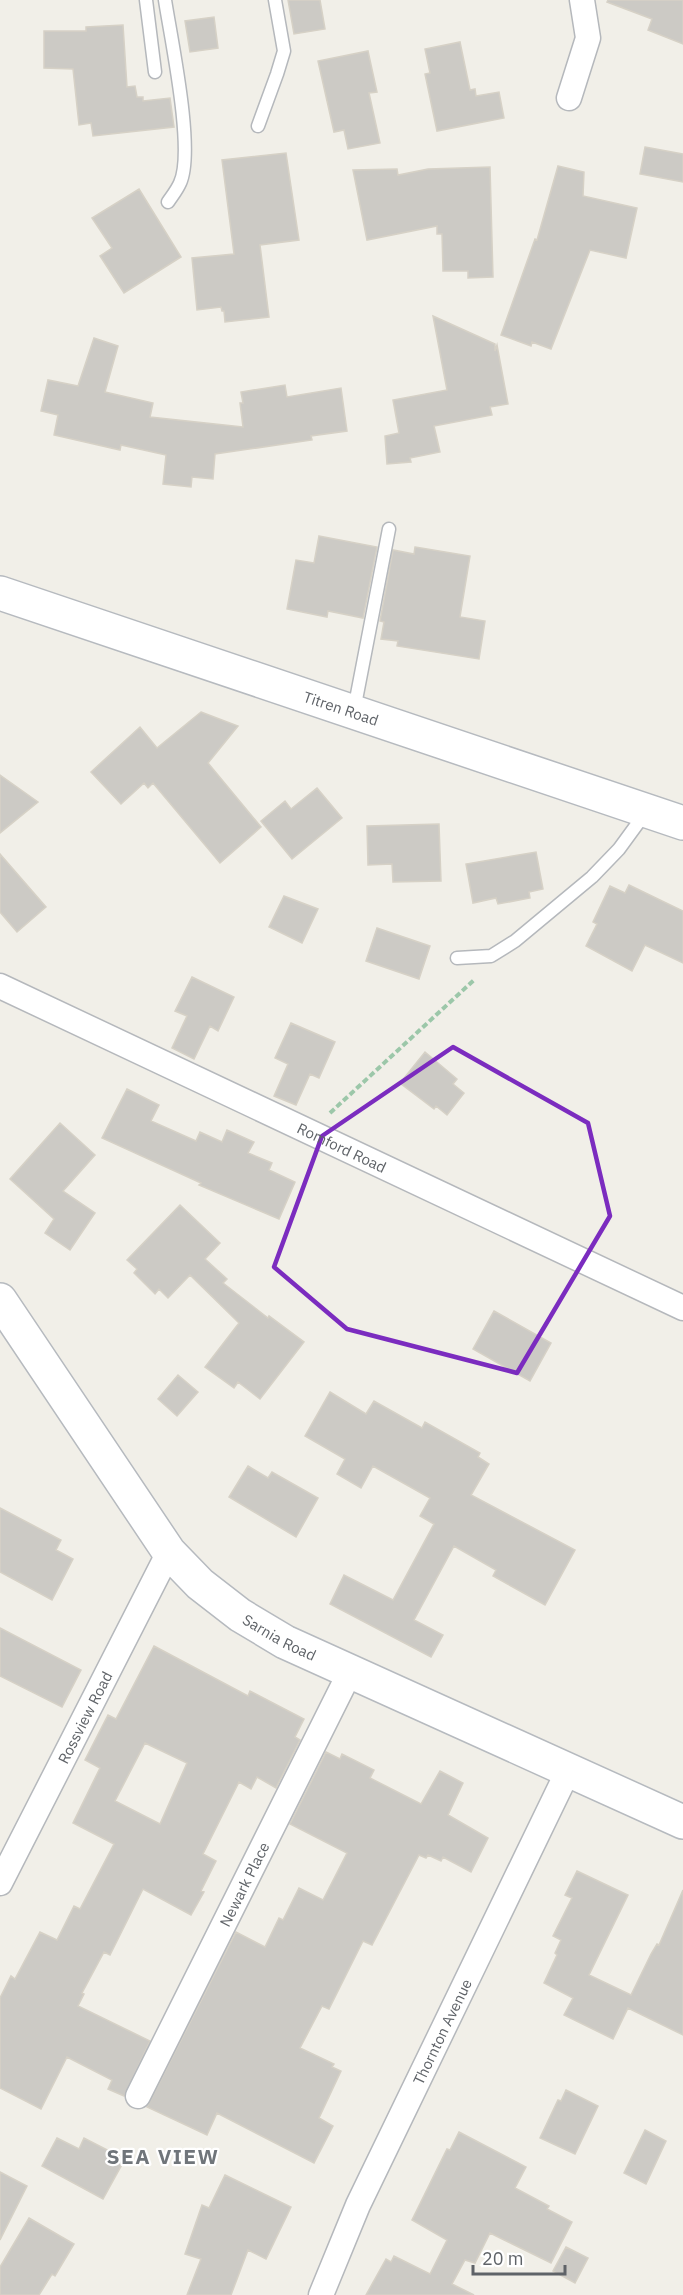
<svg xmlns="http://www.w3.org/2000/svg" width="683" height="2295" font-family="'IBM Plex Sans',sans-serif">
	<style>
		.building { fill: #cccac5; stroke: #d6d1c6; stroke-width: 1.5; fill-rule: evenodd }
		.lines { fill: none; stroke-linecap: round; stroke-linejoin: round }
		.lane-casing { stroke: #b5b8bc; stroke-width: 15 }
		.street-casing { stroke: #b5b8bc; stroke-width: 27 }
		.secondary-casing { stroke: #b6babf; stroke-width: 36 }
		.path { stroke: #9cc7a9; stroke-width: 4; stroke-dasharray: 6 3; stroke-linecap: butt }
		.lane { stroke: #fff; stroke-width: 12 }
		.street { stroke: #fff; stroke-width: 24 }
		.secondary { stroke: #fff; stroke-width: 33 }
		.marked { fill: none; stroke: #7b2cbf; stroke-width: 4.5; stroke-linejoin: round }
		.labels { text-anchor: middle; dominant-baseline: central; stroke-width: 4.5; stroke-linejoin: round; paint-order: stroke }
		.street-label { font-size: 15px; fill: #5f6368; stroke: #fff }
		.district-label { font-size: 21px; font-weight: bold; letter-spacing: 1.5px; fill: #70757a; stroke: #fff }
	</style>
	<rect width="100%" height="100%" fill="#f1efe8"/>
	<path class="building" d="M 288,0 L 320,0 L 325,29 L 294,34 Z
		M 608,0 L 683,0 L 683,44 L 648,30 L 652,19 L 607,2 Z
		M 214,17 L 218,48 L 190,52 L 185,21 Z
		M 123,25 L 127,87 L 135,86 L 137,97 L 143,97 L 143,101 L 170,98 L 174,127 L 93,136 L 91,123 L 79,125 L 73,69 L 44,68 L 44,31 L 86,31 L 86,27 Z
		M 460,42 L 470,90 L 475,89 L 476,96 L 499,92 L 504,118 L 437,131 L 425,74 L 430,73 L 425,49 Z
		M 368,51 L 377,92 L 369,93 L 380,143 L 348,149 L 344,130 L 334,132 L 318,61 Z
		M 645,147 L 683,154 L 683,182 L 640,174 Z
		M 286,153 L 299,240 L 260,245 L 269,317 L 225,322 L 224,311 L 222,311 L 221,307 L 197,310 L 192,258 L 234,254 L 222,160 Z
		M 558,166 L 584,172 L 583,196 L 637,208 L 626,258 L 590,250 L 551,349 L 532,342 L 531,346 L 501,335 L 535,239 L 537,240 Z
		M 490,167 L 493,277 L 468,278 L 468,271 L 443,271 L 442,234 L 437,234 L 437,226 L 367,240 L 353,170 L 397,169 L 398,175 L 428,169 Z
		M 139,189 L 181,257 L 124,293 L 100,256 L 112,248 L 92,218 Z
		M 433,316 L 495,344 L 495,351 L 497,345 L 508,404 L 490,407 L 492,415 L 434,426 L 440,452 L 410,458 L 411,462 L 387,464 L 385,436 L 399,433 L 393,400 L 447,390 Z
		M 94,338 L 118,346 L 105,392 L 153,403 L 150,417 L 243,427 L 240,403 L 243,403 L 241,392 L 285,385 L 287,397 L 341,388 L 347,431 L 311,436 L 312,440 L 215,454 L 213,479 L 192,477 L 191,487 L 163,484 L 166,455 L 121,445 L 120,450 L 54,435 L 58,415 L 41,411 L 48,380 L 78,386 Z
		M 319,536 L 377,547 L 363,618 L 328,611 L 327,617 L 287,609 L 296,560 L 314,563 Z
		M 415,547 L 470,556 L 460,617 L 485,621 L 479,659 L 397,646 L 398,641 L 381,639 L 384,622 L 380,621 L 393,550 L 414,554 Z
		M 201,712 L 238,726 L 208,763 L 261,827 L 220,863 L 153,783 L 148,788 L 144,783 L 121,804 L 91,772 L 140,727 L 157,748 Z
		M 0,775 L 38,802 L 0,833 Z
		M 317,788 L 342,818 L 292,859 L 261,821 L 285,801 L 291,809 Z
		M 439,824 L 441,881 L 393,882 L 392,864 L 368,865 L 367,826 Z
		M 536,852 L 543,889 L 529,892 L 530,898 L 498,904 L 496,898 L 473,903 L 466,864 Z
		M 0,854 L 46,907 L 17,932 L 0,912 Z
		M 629,885 L 683,911 L 683,963 L 645,945 L 632,971 L 586,946 L 597,924 L 593,922 L 610,886 L 625,893 Z
		M 284,896 L 318,909 L 302,943 L 269,927 Z
		M 377,928 L 430,946 L 419,979 L 366,961 Z
		M 192,977 L 234,997 L 218,1031 L 210,1026 L 194,1059 L 172,1048 L 187,1016 L 175,1011 Z
		M 291,1023 L 335,1042 L 319,1078 L 310,1074 L 296,1105 L 274,1096 L 288,1064 L 275,1058 Z
		M 425,1052 L 457,1079 L 453,1084 L 464,1093 L 447,1115 L 436,1106 L 434,1109 L 400,1083 Z
		M 127,1089 L 159,1105 L 151,1121 L 196,1141 L 200,1132 L 222,1142 L 227,1130 L 254,1142 L 248,1153 L 272,1163 L 269,1170 L 295,1182 L 279,1219 L 199,1185 L 201,1183 L 102,1138 Z
		M 60,1123 L 95,1155 L 63,1191 L 95,1213 L 70,1250 L 45,1233 L 54,1219 L 10,1179 Z
		M 180,1205 L 220,1243 L 205,1259 L 227,1279 L 223,1283 L 268,1318 L 269,1316 L 304,1342 L 260,1399 L 238,1382 L 234,1388 L 205,1367 L 239,1323 L 190,1275 L 168,1298 L 159,1289 L 155,1294 L 134,1273 L 137,1269 L 127,1260 Z
		M 494,1311 L 551,1343 L 530,1381 L 473,1349 Z
		M 178,1375 L 198,1392 L 177,1416 L 158,1399 Z
		M 330,1392 L 366,1414 L 374,1401 L 422,1428 L 425,1422 L 480,1453 L 478,1457 L 489,1464 L 471,1495 L 575,1550 L 545,1605 L 493,1576 L 496,1570 L 454,1546 L 414,1620 L 443,1635 L 431,1657 L 330,1604 L 344,1575 L 393,1600 L 434,1524 L 420,1516 L 430,1498 L 373,1466 L 361,1488 L 337,1474 L 345,1459 L 305,1436 Z
		M 248,1466 L 268,1478 L 272,1472 L 318,1498 L 296,1537 L 229,1497 Z
		M 0,1508 L 61,1540 L 56,1550 L 73,1559 L 52,1600 L 0,1572 Z
		M 0,1628 L 81,1670 L 62,1707 L 0,1676 Z
		M 154,1646 L 248,1696 L 250,1691 L 304,1719 L 295,1737 L 300,1740 L 276,1788 L 257,1777 L 251,1789 L 239,1782 L 203,1854 L 216,1861 L 201,1891 L 204,1892 L 191,1915 L 143,1889 L 110,1955 L 104,1952 L 82,1993 L 84,1994 L 78,2006 L 150,2041 L 124,2096 L 108,2089 L 112,2080 L 67,2057 L 41,2109 L 0,2088 L 0,1998 L 11,1976 L 15,1979 L 40,1932 L 57,1940 L 74,1906 L 80,1909 L 114,1844 L 73,1823 L 100,1768 L 85,1760 L 108,1715 L 116,1719 ZM 145,1743 L 187,1763 L 160,1824 L 115,1801 Z
		M 326,1752 L 340,1759 L 342,1754 L 374,1770 L 370,1778 L 421,1804 L 440,1771 L 463,1783 L 448,1815 L 488,1838 L 471,1872 L 443,1857 L 441,1861 L 428,1855 L 426,1858 L 419,1855 L 372,1945 L 363,1941 L 329,2009 L 322,2006 L 300,2048 L 334,2064 L 332,2067 L 341,2071 L 319,2118 L 333,2126 L 314,2163 L 217,2113 L 207,2135 L 147,2107 L 236,1932 L 265,1947 L 279,1918 L 283,1920 L 299,1888 L 323,1900 L 347,1853 L 290,1824 Z
		M 577,1871 L 628,1895 L 589,1975 L 631,1995 L 651,1954 L 657,1944 L 659,1945 L 683,1890 L 683,2035 L 628,2008 L 613,2039 L 564,2015 L 573,1998 L 544,1983 L 557,1955 L 555,1953 L 561,1940 L 553,1936 L 572,1898 L 565,1895 Z
		M 566,2090 L 598,2106 L 575,2154 L 540,2138 L 558,2100 L 561,2101 Z
		M 645,2130 L 666,2141 L 646,2184 L 624,2173 Z
		M 459,2132 L 526,2167 L 515,2188 L 549,2206 L 547,2209 L 572,2222 L 551,2263 L 490,2233 L 475,2263 L 465,2260 L 452,2284 L 474,2295 L 366,2295 L 386,2259 L 391,2262 L 394,2256 L 430,2274 L 447,2240 L 412,2220 L 447,2149 L 450,2150 Z
		M 57,2138 L 79,2149 L 84,2138 L 125,2159 L 103,2199 L 42,2166 Z
		M 0,2172 L 27,2186 L 0,2240 Z
		M 225,2175 L 291,2207 L 266,2259 L 248,2250 L 231,2295 L 187,2295 L 201,2259 L 185,2254 L 202,2205 L 209,2208 Z
		M 29,2218 L 74,2244 L 55,2276 L 52,2274 L 39,2295 L 0,2295 L 0,2267 Z
		M 566,2247 L 588,2258 L 575,2283 L 553,2271 Z"/>
	<g class="lines">
		<g class="lane-casing">
			<path id="lane" d="M 146,0 L 155,72
				M 165,0 C 171,39 195,151 180,183 C 177,190 172,196 168,202
				M 258,126 L 277,74 L 284,51 L 275,0
				M 354,710 L 389,529
				M 457,958 L 491,956 L 515,941 L 592,877 L 619,849 L 646,812"/>
		</g>
		<g class="street-casing">
			<g id="street">
				<path d="M 569,98 L 588,38 L 582,0"/>
				<path id="s1" d="M 0,986 L 683,1308"/>
				<path id="s2" d="M 0,1883 L 169,1552"/>
				<path id="s3" d="M 138,2096 L 350,1672"/>
				<path id="s4" d="M 321,2295 L 358,2205 L 568,1771"/>
			</g>
		</g>
		<g class="secondary-casing">
			<g id="secondary">
				<path id="s5" d="M 0,593 L 683,823"/>
				<path id="s6" d="M 0,1300 L 169,1552 L 200,1584 L 240,1615 L 285,1642 L 683,1822"/>
			</g>
		</g>
		<path class="path" d="M 330,1113 L 474,980"/>
		<use href="#lane" class="lane"/>
		<use href="#street" class="street"/>
		<use href="#secondary" class="secondary"/>
	</g>
	<path class="marked" d="M 453,1047 L 588,1123 L 610,1216 L 517,1373 L 347,1329 L 274,1267 L 322,1136 Z"/>
	<g class="labels">
		<g class="street-label">
			<text stroke="none"><textPath href="#s5" startOffset="360">Titren Road</textPath></text>
			<text stroke="none"><textPath href="#s1" startOffset="378">Romford Road</textPath></text>
			<text stroke="none"><textPath href="#s6" startOffset="444">Sarnia Road</textPath></text>
			<text stroke="none"><textPath href="#s2" startOffset="186">Rossview Road</textPath></text>
			<text stroke="none"><textPath href="#s3" startOffset="237">Newark Place</textPath></text>
			<text stroke="none"><textPath href="#s4" startOffset="290">Thornton Avenue</textPath></text>
		</g>
		<g class="district-label">
			<text x="163" y="2156">SEA VIEW</text>
		</g>
	</g>
	<path d="M473 2265v9h92v-9" fill="none" stroke="#5f6368" stroke-width="3"/>
	<text x="482" y="2265" font-size="18" fill="#5f6368" stroke="#ffffff" stroke-width="4.5" paint-order="stroke">20 m</text>
</svg>
